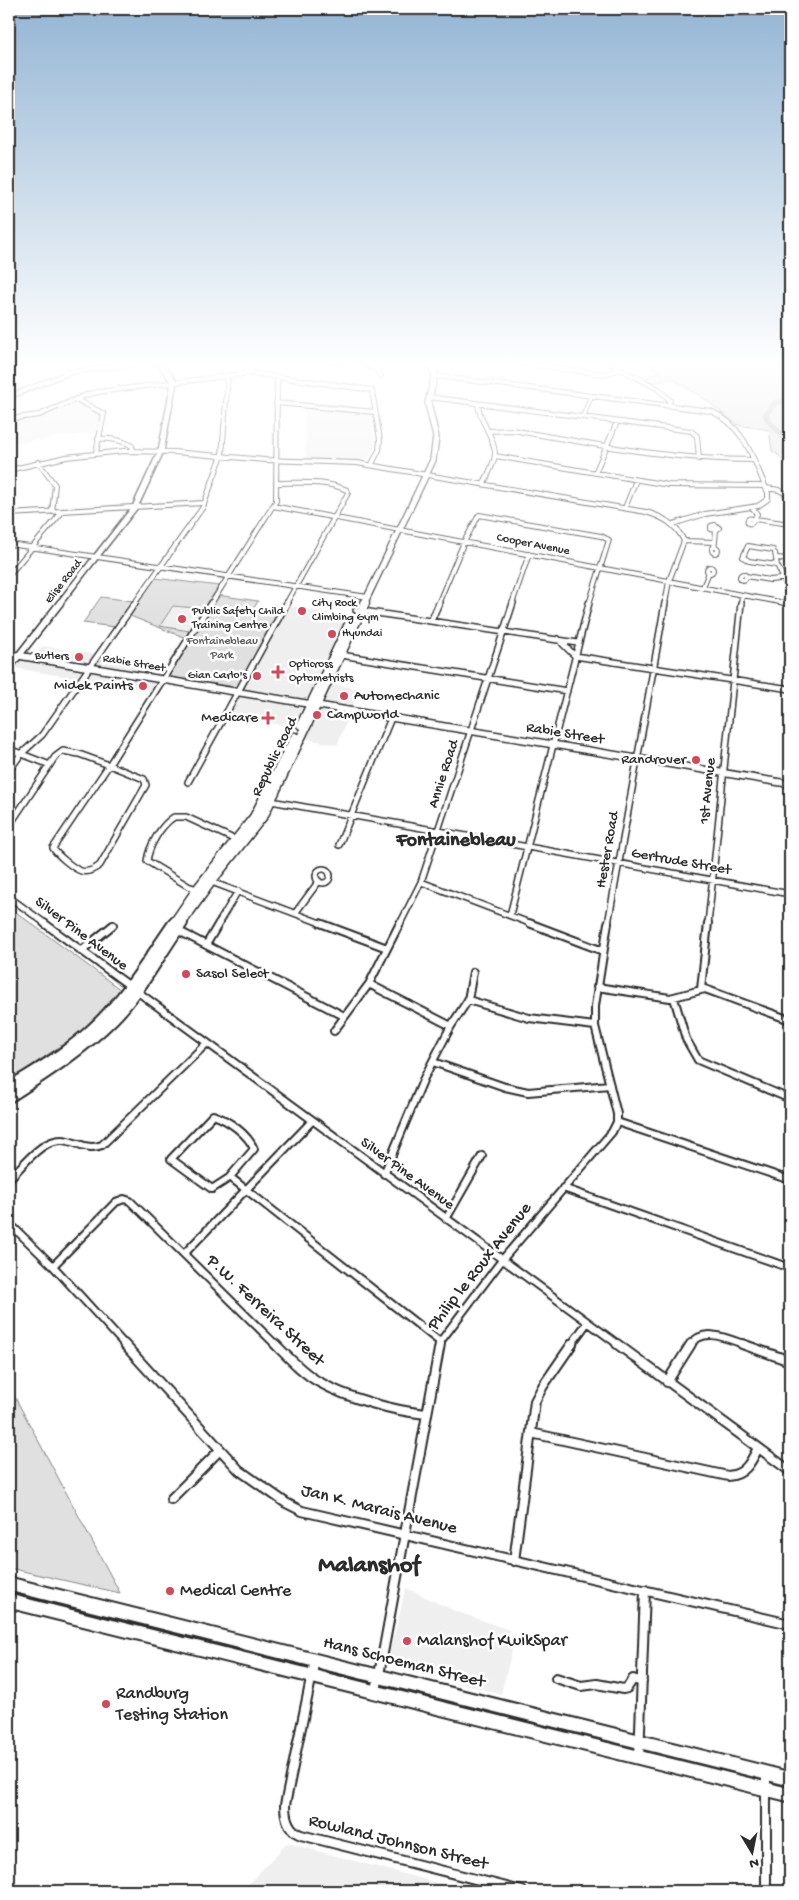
<svg xmlns="http://www.w3.org/2000/svg" width="799" height="1900" font-family="'Gochi Hand',sans-serif">
	<style>
		.built { fill: #efefef }
		.green { fill: #e0e0e0; stroke: #868686 }
		.lines { fill: none; stroke-linecap: round; stroke-linejoin: round }
		.river { stroke: #b6b6b6; stroke-width: 5.5 }
		.minor-far3-casing { stroke: #2b2b2b; stroke-width: 6 }
		.minor-far2-casing { stroke: #2b2b2b; stroke-width: 8 }
		.minor-far1-casing { stroke: #2b2b2b; stroke-width: 10 }
		.minor-casing { stroke: #2b2b2b; stroke-width: 12 }
		.tertiary-far1-casing { stroke: #2b2b2b; stroke-width: 8 }
		.tertiary-casing { stroke: #2b2b2b; stroke-width: 9 }
		.secondary-far3-casing { stroke: #2b2b2b; stroke-width: 8 }
		.secondary-far2-casing { stroke: #2b2b2b; stroke-width: 11 }
		.secondary-far1-casing { stroke: #2b2b2b; stroke-width: 14 }
		.secondary-casing { stroke: #2b2b2b; stroke-width: 17 }
		.minor-far3 { stroke: #fff; stroke-width: 4 }
		.minor-far2 { stroke: #fff; stroke-width: 5 }
		.minor-far1 { stroke: #fff; stroke-width: 6 }
		.minor { stroke: #fff; stroke-width: 8 }
		.tertiary-far1 { stroke: #fff; stroke-width: 5 }
		.tertiary { stroke: #fff; stroke-width: 6 }
		.secondary-far3 { stroke: #fff; stroke-width: 5.5 }
		.secondary-far2 { stroke: #fff; stroke-width: 8 }
		.secondary-far1 { stroke: #fff; stroke-width: 10 }
		.secondary { stroke: #fff; stroke-width: 13 }
		.poi-dot { fill: #d1495b; stroke: #fff; stroke-width: 2 }
		.labels { text-anchor: middle; dominant-baseline: central; stroke-width: 5; stroke-linejoin: round; paint-order: stroke }
		.far-street-label { font-size: 12px; fill: #2b2b2b; stroke: #fff }
		.far-poi-label { font-size: 12px; fill: #2b2b2b; stroke: #fff; text-anchor: start }
		.far-park-label { font-size: 12px; fill: #585858; stroke: #fff }
		.poi-label { font-size: 15px; fill: #2b2b2b; stroke: #fff; text-anchor: end }
		.street-label { font-size: 15px; fill: #2b2b2b; stroke: #fff }
		.near-street-label { font-size: 18px; fill: #2b2b2b; stroke: #fff }
		.near-poi-label { font-size: 18px; fill: #2b2b2b; stroke: #fff; text-anchor: start }
		.district-label { font-size: 20px; font-weight: bold; fill: #2b2b2b; stroke: #fff }
		.near-district-label { font-size: 24px; font-weight: bold; fill: #2b2b2b; stroke: #fff }
	</style>
	<rect width="100%" height="100%" fill="#fff"/>
	<filter id="ink" filterUnits="userSpaceOnUse"><feTurbulence type="fractalNoise" baseFrequency=".02" numOctaves="2"/><feDisplacementMap in="SourceGraphic" scale="10" xChannelSelector="R" yChannelSelector="G"/><feConvolveMatrix kernelMatrix="1 2 1 2 8 2 1 2 1" color-interpolation-filters="sRGB"/></filter>
	<g filter="url(#ink)">
		<path class="built" d="M 74,401 L 99,415 L 100,418 L 96,432 L 9,444 L 9,420 L 38,417 Z
			M 304,405 L 357,413 L 372,413 L 374,449 L 367,461 L 306,458 Z
			M 287,606 L 348,616 L 316,681 L 360,689 L 337,745 L 303,738 L 307,729 L 229,716 Z
			M 174,607 L 202,611 L 190,630 L 161,626 Z
			M 42,646 L 166,666 L 151,691 L 9,667 L 9,656 L 31,660 Z
			M 406,1588 L 455,1611 L 509,1630 L 512,1651 L 501,1694 L 387,1663 Z
			M 287,1843 L 468,1891 L 242,1891 Z"/>
		<path class="green" d="M 640,361 L 790,361 L 790,468 L 778,455 L 772,451 L 769,430 L 738,425 L 706,400 L 671,378 C 663,380 652,386 646,378 L 661,371 Z
			M 155,578 L 219,586 L 203,609 L 173,606 L 160,626 L 189,631 L 186,638 L 130,616 Z
			M 217,595 L 258,601 L 253,610 L 279,614 L 238,687 L 168,678 Z
			M 101,597 L 133,601 L 115,627 L 83,623 Z
			M 9,907 L 121,990 L 78,1034 L 9,1081 Z
			M 9,1386 L 120,1593 L 9,1568 Z"/>
		<g class="lines">
			<path class="river" d="M 790,400 L 775,403 L 765,415 L 770,423 L 786,438 L 785,453 L 790,461"/>
			<g class="minor-far3-casing">
				<path id="minor-far3" d="M 323,361 L 344,363 L 356,361
					M 358,361 L 377,370 L 381,376
					M 503,361 L 603,374 L 621,369
					M 605,361 L 657,388 L 670,400 L 668,405
					M 9,368 L 28,361
					M 250,373 L 251,361
					M 435,376 L 711,411 C 745,426 754,461 768,493 L 768,499 L 758,506 L 705,514 L 673,524
					M 9,397 L 70,372 L 156,361
					M 429,397 L 691,431 L 697,436 L 699,459
					M 76,399 L 104,414 L 96,452
					M 276,403 L 375,412
					M 478,404 C 479,422 494,435 495,453 C 495,463 488,474 484,483
					M 583,417 L 591,396
					M 9,419 L 39,415 L 86,395 L 98,392 L 250,373 L 372,390 L 380,440 L 379,450 L 372,464
					M 489,431 L 512,430 C 593,444 670,460 753,460
					M 98,439 C 110,438 121,439 132,446 L 133,451
					M 495,456 L 669,485 L 764,486
					M 38,462 L 55,485 L 52,512
					M 9,470 L 66,457 L 124,451 L 174,452 L 265,460 L 357,463 L 646,512 C 663,517 676,524 684,541 L 669,581 L 665,604
					M 595,473 L 617,422
					M 276,483 C 300,483 325,480 347,490 L 348,493 L 286,604
					M 766,488 L 779,490 L 790,496
					M 273,506 L 790,604
					M 752,507 L 757,514 L 753,521
					M 625,508 L 636,480
					M 9,514 L 204,503
					M747.5 521a2.5 2.5 0 1 1 5 0a2.5 2.5 0 1 1-5 0Z
					M 755,519 L 790,524
					M 715,525 L 719,528 L 716,530 L 711,529 L 711,526 Z
					M 684,541 L 715,542 L 714,547
					M 715,542 L 716,530
					M 9,544 L 368,597
					M712 550a3 3 0 1 1 6 0a3 3 0 1 1-6 0Z
					M 773,550 L 748,546 L 743,557 L 749,561 L 777,565
					M 775,553 L 777,565 L 788,588 L 789,604
					M 776,558 L 790,559
					M707 570a3 3 0 1 1 6 0a3 3 0 1 1-6 0Z
					M740 577a3 3 0 1 1 6 0a3 3 0 1 1-6 0Z
					M 9,575 L 63,511
					M 746,576 L 770,580 L 790,578
					M 703,587 L 709,572
					M 134,604 L 203,507 L 222,455 L 228,375
					M 211,604 L 276,501 L 277,377
					M 438,604 L 464,542 L 479,515 L 601,536 L 609,540 L 589,604
					M 512,604 L 529,554
					M 741,604 L 742,595"/>
			</g>
			<g class="minor-far2-casing">
				<path id="minor-far2" d="M 785,603 L 790,604
					M 356,610 L 578,643
					M 431,621 L 439,603
					M 558,639 L 575,656 L 790,689
					M 341,655 L 567,691
					M 9,749 L 50,765
					M 109,765 L 144,779 L 146,785 L 100,865 C 95,869 88,873 81,871 C 74,869 56,854 53,848 Z
					M 109,765 L 211,603
					M 9,771 L 21,754 L 42,735 L 135,603
					M 188,782 L 287,603
					M 271,801 L 790,894
					M 9,826 L 55,757 L 63,751 L 79,754 L 109,765
					M 339,845 L 391,718
					M316 876a7 7 0 1 1 14 0a7 7 0 1 1-14 0Z
					M 209,881 L 323,924
					M 421,882 L 532,924
					M 200,890 L 188,886 L 147,861 C 149,846 161,825 174,817 L 186,817 L 238,841
					M 9,897 L 46,924
					M 296,912 L 319,881
					M 510,915 L 589,603
					M 218,924 L 238,891
					M 400,924 L 421,882 L 513,603
					M 608,924 L 665,603
					M 708,924 L 741,603"/>
			</g>
			<g class="minor-far1-casing">
				<path id="minor-far1" d="M 44,923 L 619,1345
					M 320,923 L 387,948
					M 529,923 L 603,951
					M 177,930 L 344,1016
					M 206,945 L 219,923
					M 81,951 L 113,925
					M 369,984 L 451,1026
					M 597,987 L 670,998 L 705,989 L 790,1020
					M 701,989 L 708,923
					M 674,998 L 686,1039 L 698,1060 L 790,1099
					M 468,1000 L 529,1018 L 595,1026
					M 334,1031 L 369,984 L 400,923
					M 433,1062 L 505,1087 L 528,1092 L 610,1085
					M 213,1115 C 228,1120 248,1134 254,1149 L 229,1178 L 212,1189 L 171,1159 Z
					M 617,1122 L 790,1180
					M 384,1174 L 424,1078 L 451,1026 L 468,1000 L 473,972
					M 230,1177 L 440,1342
					M 9,1179 C 24,1165 45,1134 68,1141 C 81,1144 89,1150 102,1145 L 207,1043
					M 563,1188 L 790,1268
					M 446,1219 L 482,1156
					M 9,1223 L 53,1266 L 125,1345
					M 184,1254 L 312,1121
					M 53,1266 L 116,1202 L 124,1199 L 130,1201 L 276,1345
					M 439,1345 L 440,1342 L 502,1260 L 612,1132 L 617,1122 L 617,1114 L 595,1026 L 595,1006 L 608,923
					M 571,1345 L 587,1323
					M 690,1345 C 704,1326 728,1339 746,1345"/>
			</g>
			<g class="minor-casing">
				<path id="minor" d="M 124,1344 L 239,1470 L 286,1503 L 302,1511 L 790,1624
					M 275,1344 C 288,1357 303,1373 319,1382 C 347,1398 394,1411 426,1414
					M 617,1344 L 790,1471
					M 742,1344 L 790,1361
					M 667,1382 L 691,1344
					M 531,1433 L 728,1476 C 745,1475 751,1462 758,1448
					M 171,1499 L 220,1450
					M 514,1561 L 535,1401 L 543,1386 L 572,1344
					M 315,1660 L 285,1805 C 285,1818 288,1830 301,1835 L 522,1891
					M 556,1678 L 581,1686 L 597,1684 L 623,1689 L 627,1688 L 633,1679 L 642,1682
					M 376,1691 L 440,1344
					M 639,1758 L 645,1590
					M 766,1773 L 766,1891"/>
			</g>
			<g class="tertiary-far1-casing">
				<path id="tertiary-far1" d="M 59,604 L 135,507 L 161,451 L 174,382 L 158,361"/>
			</g>
			<g class="tertiary-casing">
				<path id="tertiary" d="M 9,654 L 790,784
					M 9,668 L 60,603"/>
			</g>
			<g class="secondary-far3-casing">
				<path id="secondary-far3" d="M 364,604 L 433,460 L 436,437 L 428,403 L 435,374 L 431,366 L 425,361"/>
			</g>
			<g class="secondary-far2-casing">
				<path id="secondary-far2" d="M 301,725 L 349,624
					M 173,924 L 197,889 L 254,817 L 295,737
					M 181,924 L 211,882 L 264,815 L 365,603"/>
			</g>
			<g class="secondary-far1-casing">
				<path id="secondary-far1" d="M 9,1087 C 45,1066 82,1043 109,1012 C 134,985 153,953 174,923
					M 9,1097 C 46,1073 82,1050 113,1019 C 141,991 159,955 182,923"/>
			</g>
			<g class="secondary-casing">
				<path id="secondary" d="M 9,1584 L 790,1779
					M 9,1601 L 790,1795"/>
			</g>
			<use href="#minor-far3" class="minor-far3"/>
			<use href="#minor-far2" class="minor-far2"/>
			<use href="#minor-far1" class="minor-far1"/>
			<use href="#minor" class="minor"/>
			<use href="#tertiary-far1" class="tertiary-far1"/>
			<use href="#tertiary" class="tertiary"/>
			<use href="#secondary-far3" class="secondary-far3"/>
			<use href="#secondary-far2" class="secondary-far2"/>
			<use href="#secondary-far1" class="secondary-far1"/>
			<use href="#secondary" class="secondary"/>
		</g>
	</g>
	<linearGradient id="sky" x2="0" y2="1"><stop stop-color="#94b5d4"/><stop offset="0.58" stop-color="#fff"/><stop offset="1" stop-color="#fff" stop-opacity="0"/></linearGradient>
	<rect width="799" height="627" fill="url(#sky)"/>
	<g class="poi-dot">
		<circle cx="302" cy="611" r="5"/>
		<circle cx="182" cy="619" r="5"/>
		<circle cx="332" cy="634" r="5"/>
		<circle cx="79" cy="657" r="5"/>
		<path d="M275.5 664.5h5v5h5v5h-5v5h-5v-5h-5v-5h5z"/>
		<circle cx="257" cy="676" r="5"/>
		<circle cx="143" cy="686" r="5"/>
		<circle cx="344" cy="696" r="5"/>
		<circle cx="317" cy="715" r="5"/>
		<path d="M265.5 710.5h5v5h5v5h-5v5h-5v-5h-5v-5h5z"/>
		<circle cx="696" cy="760" r="5"/>
		<circle cx="186" cy="974" r="5"/>
		<circle cx="170" cy="1591" r="5"/>
		<circle cx="407" cy="1641" r="5"/>
		<circle cx="106" cy="1704" r="5"/>
	</g>
	<g class="labels">
		<g class="far-street-label">
			<text transform="translate(533 545) rotate(11)">Cooper Avenue</text>
			<text transform="translate(64 582) rotate(-52)">Elise Road</text>
			<text transform="translate(134 664) rotate(9)">Rabie Street</text>
		</g>
		<g class="far-poi-label">
			<text x="312" y="604">City Rock<tspan x="312" dy="14">Climbing Gym</tspan></text>
			<text x="192" y="612">Public Safety Child<tspan x="192" dy="14">Training Centre</tspan></text>
			<text x="342" y="634">Hyundai</text>
			<text x="69" y="657" text-anchor="end">Butlers</text>
			<text x="289" y="665">Opticross<tspan x="289" dy="14">Optometrists</tspan></text>
			<text x="247" y="676" text-anchor="end">Gian Carlo's</text>
		</g>
		<g class="far-park-label">
			<text x="222" y="642">Fontainebleau<tspan x="222" dy="14">Park</tspan></text>
		</g>
		<g class="poi-label">
			<text x="133" y="686">Midek Paints</text>
			<text x="354" y="696" text-anchor="start">Automechanic</text>
			<text x="327" y="715" text-anchor="start">Campworld</text>
			<text x="258" y="718">Medicare</text>
			<text x="686" y="760">Randrover</text>
			<text x="196" y="974" text-anchor="start">Sasol Select</text>
		</g>
		<g class="street-label">
			<text transform="translate(565 734) rotate(9)">Rabie Street</text>
			<text transform="translate(275 757) rotate(-64)">Republic Road</text>
			<text transform="translate(444 774) rotate(-72)">Annie Road</text>
			<text transform="translate(708 791) rotate(-84)">1st Avenue</text>
			<text transform="translate(608 850) rotate(-80)">Hester Road</text>
			<text transform="translate(681 862) rotate(10)">Gertrude Street</text>
			<text transform="translate(81 934) rotate(37)">Silver Pine Avenue</text>
			<text transform="translate(407 1174) rotate(36)">Silver Pine Avenue</text>
		</g>
		<g class="near-street-label">
			<text transform="translate(480 1267) rotate(-52)">Philip le Roux Avenue</text>
			<text transform="translate(265 1311) rotate(43)">P.W. Ferreira Street</text>
			<text transform="translate(379 1510) rotate(14)">Jan K. Marais Avenue</text>
			<text transform="translate(404 1663) rotate(14)">Hans Schoeman Street</text>
			<text transform="translate(398 1843) rotate(14)">Rowland Johnson Street</text>
		</g>
		<g class="near-poi-label">
			<text x="180" y="1591">Medical Centre</text>
			<text x="417" y="1641">Malanshof KwikSpar</text>
			<text x="116" y="1694">Randburg<tspan x="116" dy="21">Testing Station</tspan></text>
		</g>
		<g class="district-label">
			<text x="456" y="841">Fontainebleau</text>
		</g>
		<g class="near-district-label">
			<text x="369" y="1566">Malanshof</text>
		</g>
	</g>
	<rect width="799" height="1900" fill="none" stroke="#fff" stroke-width="30"/>
	<rect x="15" y="15" width="769" height="1870" fill="none" stroke="#2b2b2b" stroke-width="2" filter="url(#ink)"/>
	<g transform="translate(752 1852) rotate(170)" stroke="#ffffff" stroke-width="4" paint-order="stroke">
	<path d="M0-4L9 19L0 12L-9 19Z" fill="#2b2b2b"/>
	<text y="-8" font-size="14" font-weight="bold" text-anchor="middle" fill="#2b2b2b">N</text>
	</g>
</svg>
